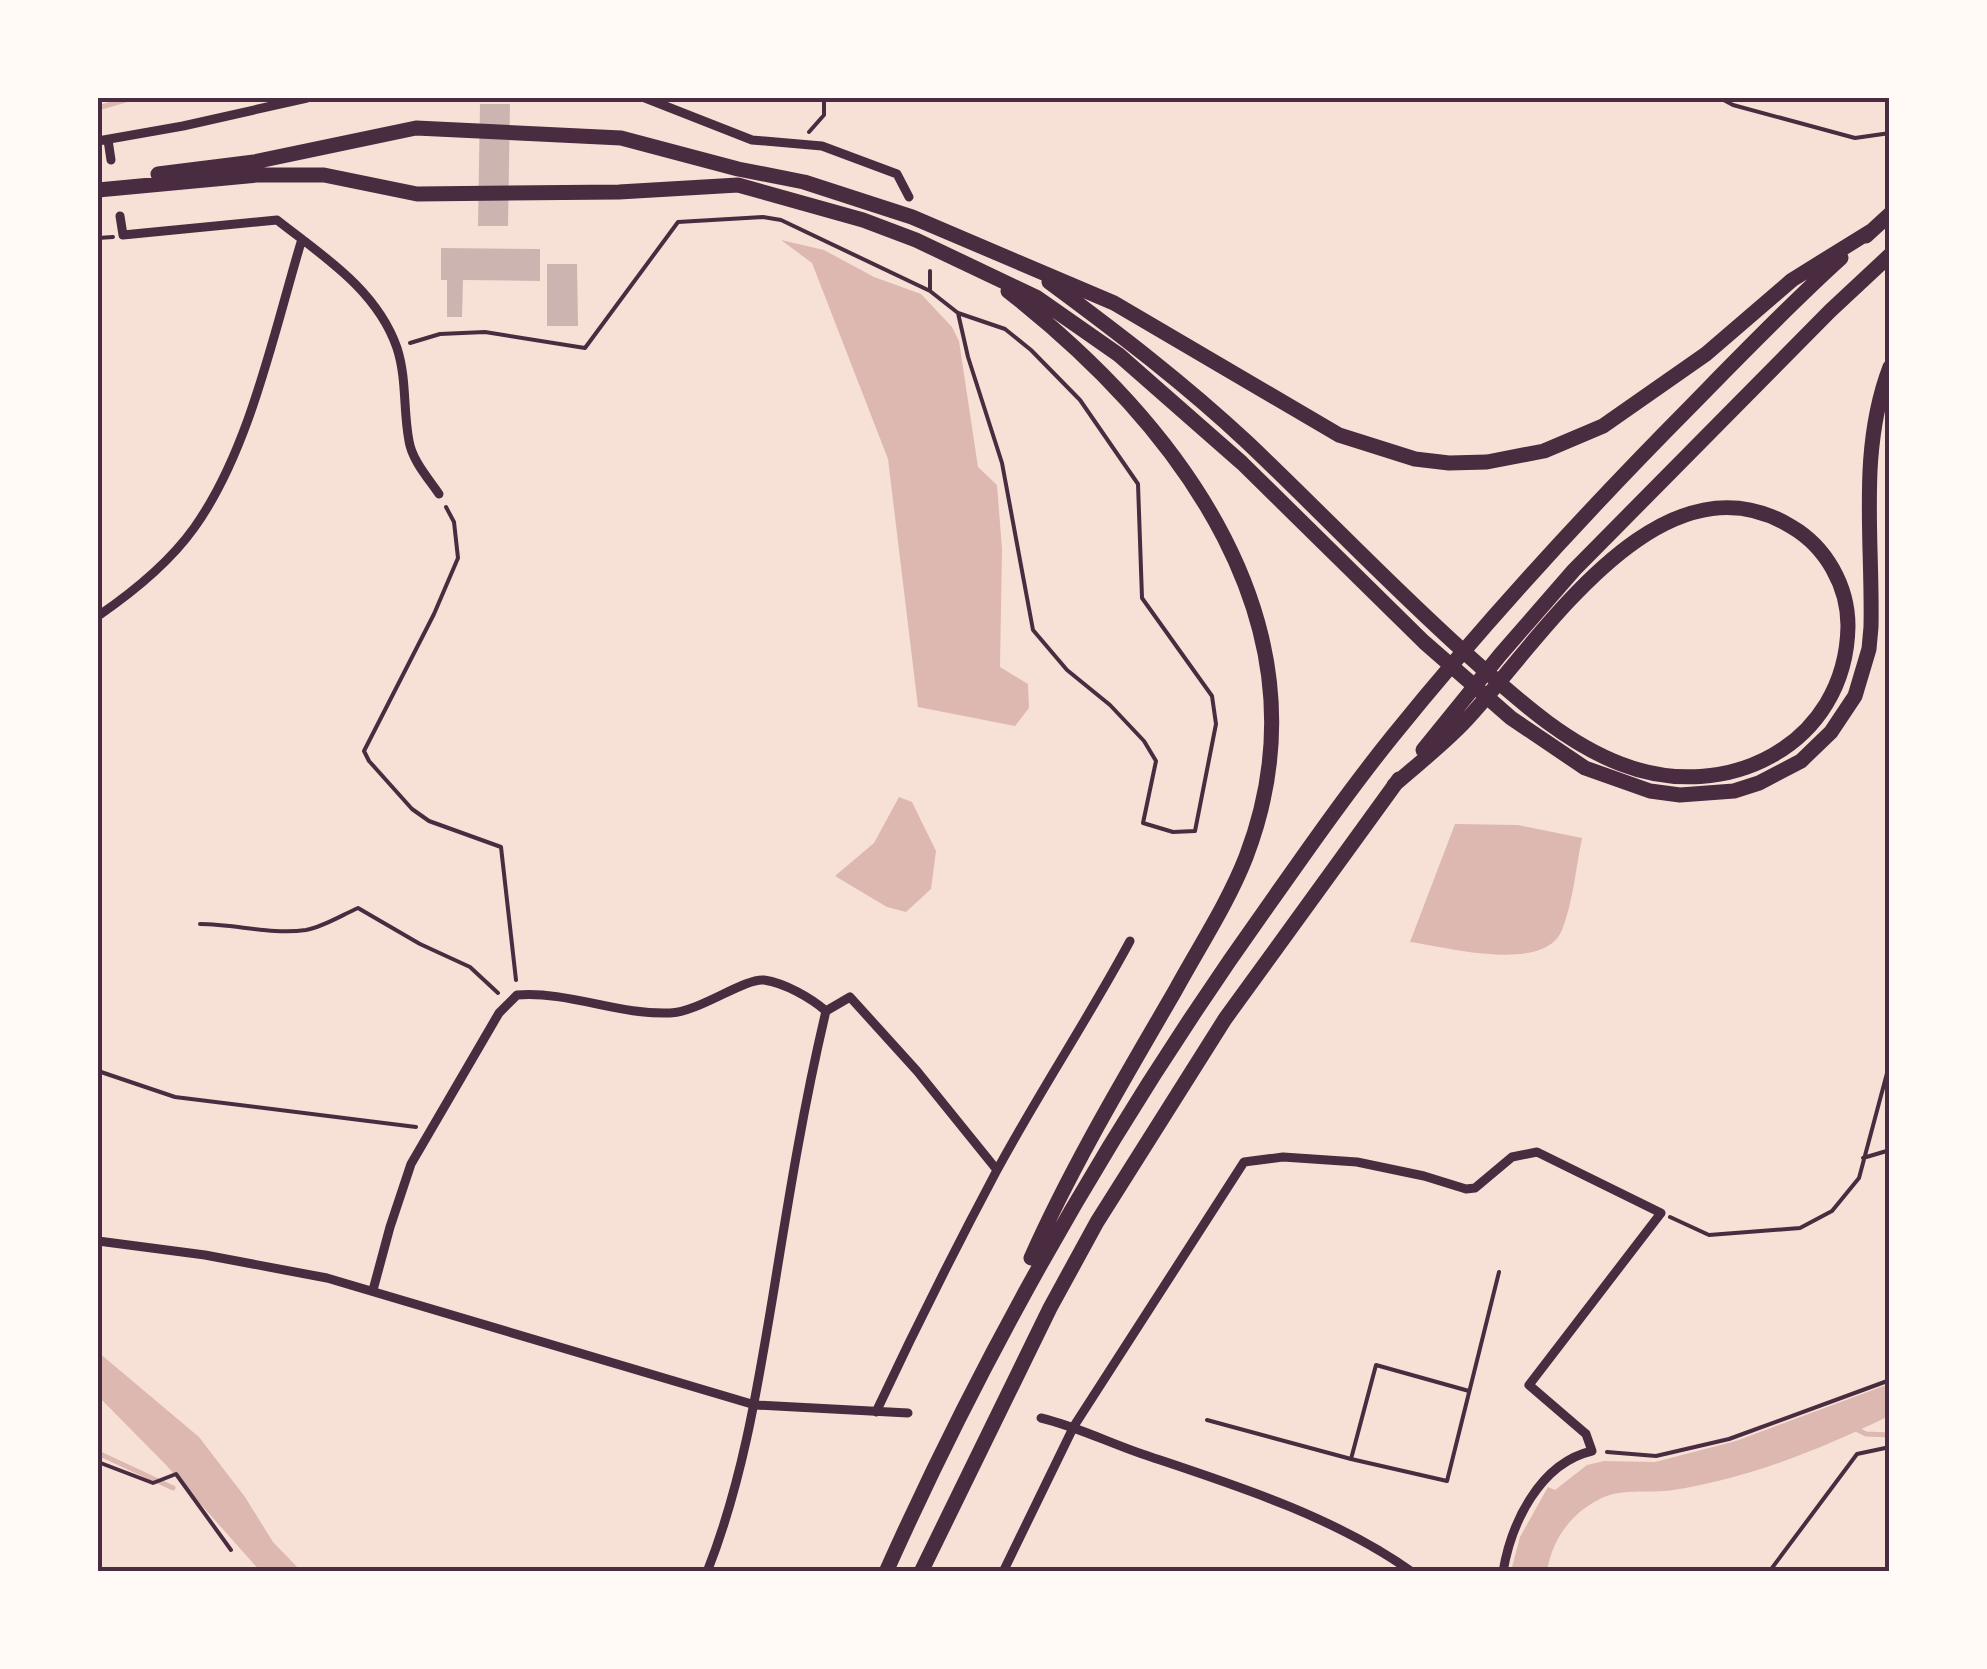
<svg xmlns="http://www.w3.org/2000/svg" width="1987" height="1669" font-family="'Exo 2',sans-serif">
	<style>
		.water { fill: #dcb8b0 }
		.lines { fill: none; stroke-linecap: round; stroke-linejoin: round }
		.stream { stroke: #dcb8b0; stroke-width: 5 }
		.building { fill: #ccb4b1 }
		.path { stroke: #4a2c40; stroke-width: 4 }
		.service { stroke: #4a2c40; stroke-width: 4 }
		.minor { stroke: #4a2c40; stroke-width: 9 }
		.motorway { stroke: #4a2c40; stroke-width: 15 }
		.neatline { fill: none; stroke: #4a2c40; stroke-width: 4 }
	</style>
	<rect width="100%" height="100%" fill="#f7e1d7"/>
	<path class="water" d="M 781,240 L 824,250 L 874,277 L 921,294 L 952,327 L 959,341 L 978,467 L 997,485 L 1002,549 L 1000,667 L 1028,684 L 1029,708 L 1015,726 L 918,707 L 888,459 L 812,263 Z
		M 899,797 L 912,802 L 936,851 L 931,889 L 906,912 L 887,907 L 835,876 L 874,843 Z
		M 1455,824 L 1518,825 L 1582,838 C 1576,867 1573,902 1562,930 C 1544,974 1447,947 1410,942 Z
		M 98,1352 L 199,1437 L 245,1497 L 273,1542 L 301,1571 L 260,1571 L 166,1465 L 98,1396 Z
		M 1889,1384 L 1889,1416 C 1835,1442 1777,1467 1718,1481 C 1703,1484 1688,1488 1673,1490 C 1648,1494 1621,1487 1598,1500 C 1569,1515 1552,1541 1547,1571 L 1511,1571 L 1520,1537 L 1548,1487 L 1555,1490 L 1587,1465 L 1604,1461 L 1655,1462 L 1736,1441 Z"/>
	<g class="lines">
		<path class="stream" d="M 98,108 L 132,98
			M 1854,1428 L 1866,1434 L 1890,1435
			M 98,1453 L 173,1488"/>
	</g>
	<path class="building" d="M 480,104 L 510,104 L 508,226 L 478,226 Z
		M 441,248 L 540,249 L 540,281 L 463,280 L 462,317 L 447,317 L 447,280 L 441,280 Z
		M 547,264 L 577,264 L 578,326 L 547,326 Z"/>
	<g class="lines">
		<path class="path" d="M 1720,98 L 1733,105 L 1855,138 L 1890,133
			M 809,132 L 824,115 L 824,98
			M 98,238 L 113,237
			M 930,271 L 930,291 L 958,313 L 968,357 L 1002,463 L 1033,630 L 1067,670 L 1110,705 L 1144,741 L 1156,761 L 1143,823 L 1173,832 L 1195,831 L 1216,724 L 1212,696 L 1142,598 L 1138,484 L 1080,400 L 1031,350 L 1005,329 L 958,313
			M 410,343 L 440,334 L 485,332 L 585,348 L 678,222 L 763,217 L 781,220 L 928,290
			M 446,507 L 454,522 L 458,558 L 434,614 L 364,751 L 369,761 L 412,809 L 429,821 L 501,847 L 516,980
			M 200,924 C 235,924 272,935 306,930 C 323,927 342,915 358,908 L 420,944 L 470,967 L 498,993
			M 98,1071 L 175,1097 L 416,1127
			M 1863,1158 L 1890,1150
			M 1670,1217 L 1709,1235 L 1800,1228 L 1832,1211 L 1859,1178 L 1890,1062
			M 1607,1452 L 1656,1456 L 1729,1439 L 1890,1380
			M 98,1462 L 153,1483 L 176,1474 L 231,1550
			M 1769,1572 L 1857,1454 L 1890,1447"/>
		<path class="service" d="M 1207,1420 L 1351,1459 L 1447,1481 L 1499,1272
			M 1351,1459 L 1376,1365 L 1469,1391"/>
		<path class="minor" d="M 645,98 L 752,140 L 822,146 L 897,174 L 909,197
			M 108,140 L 111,160
			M 98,141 L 183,126 L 307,98
			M 120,216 L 123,235 L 277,220 C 323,256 377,290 397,348 C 407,379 403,410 409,441 C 412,460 428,478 439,494
			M 98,616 C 133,592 169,563 194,528 C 250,450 274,331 302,239
			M 98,1241 L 205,1255 L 327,1278 L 755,1405 L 908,1413
			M 373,1290 L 390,1227 L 411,1164 L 499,1013 L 517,995 C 569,991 618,1015 670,1013 C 699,1012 744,978 764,980 C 785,983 811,998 826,1011
			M 876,1412 C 914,1331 954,1251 996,1172 C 1038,1094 1088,1019 1130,941
			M 1041,1418 C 1079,1427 1113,1445 1151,1457 C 1238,1486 1337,1518 1412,1572
			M 707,1572 C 743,1481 758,1385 774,1289 C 789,1196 804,1103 826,1011 L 850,997 L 917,1071 L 997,1170
			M 1003,1572 L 1074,1426 L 1244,1162 L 1283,1157 L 1357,1162 L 1424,1176 L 1466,1189 L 1475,1188 L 1512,1157 L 1537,1152 L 1661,1213 L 1529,1385 L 1586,1434 L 1592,1451 C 1540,1463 1511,1523 1503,1572"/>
		<path class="motorway" d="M 158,174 L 254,162 L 416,128 L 621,138 L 738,169 L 804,182 L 912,217 L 1114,303 L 1339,435 L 1415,459 L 1449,463 L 1487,462 L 1544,451 L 1603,426 L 1706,354 L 1792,280 L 1871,231
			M 98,190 L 257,175 L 324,175 L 417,194 L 619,192 L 738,185 L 863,220 L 916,240 L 1036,297 L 1119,355 L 1242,463 L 1424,642 L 1511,718 L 1585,768 L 1650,791 L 1680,795 L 1734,791 L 1759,783 L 1801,761 L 1831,732 L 1855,696 L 1869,649 L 1871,627 C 1873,539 1858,451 1890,367
			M 1866,236 L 1890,214
			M 1049,282 C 1118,333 1185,384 1248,443 C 1326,517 1400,596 1481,667 C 1523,704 1568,744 1621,764 C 1726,805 1846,745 1848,626 C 1848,586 1826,547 1792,527 C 1662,447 1544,635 1470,716 C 1448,741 1420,762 1394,785
			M 1008,291 C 1180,426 1334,627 1246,857 C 1228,903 1199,947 1175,991 C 1124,1079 1072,1166 1031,1258
			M 1423,750 L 1500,655 L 1574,570 L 1830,311 L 1890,255
			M 886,1572 C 993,1333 1123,1108 1275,896 C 1313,842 1351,788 1392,737 C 1485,622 1585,513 1689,408 C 1739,357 1788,306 1841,258
			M 921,1572 L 1050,1308 L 1097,1222 L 1225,1019 L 1399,779"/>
	</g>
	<rect width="1987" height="1669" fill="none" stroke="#fffaf5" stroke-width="200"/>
	<rect x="100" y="100" width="1787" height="1469" class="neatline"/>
</svg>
